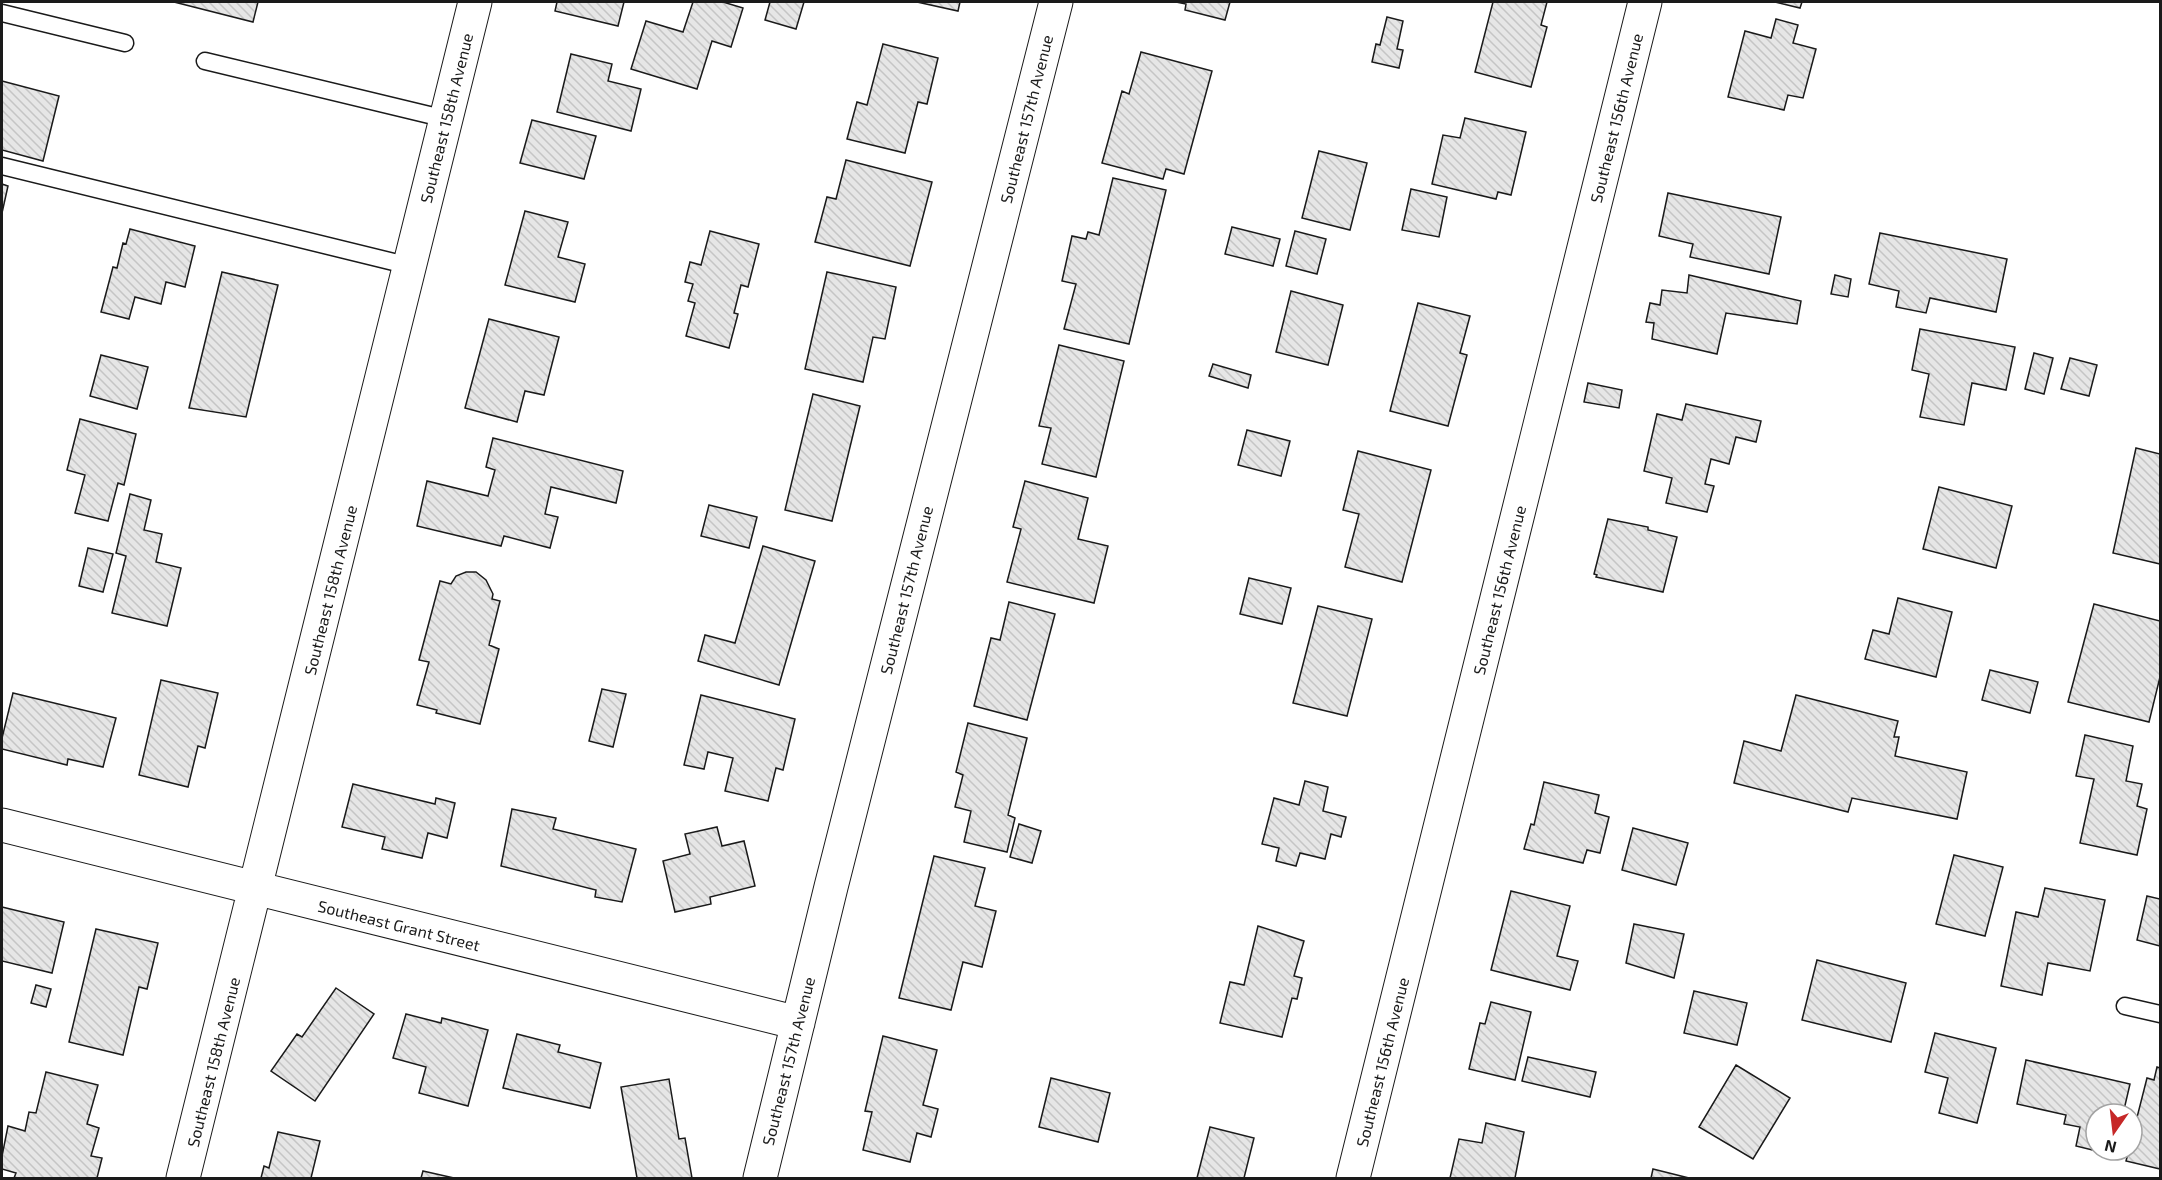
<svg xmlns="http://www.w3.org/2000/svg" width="2162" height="1180" font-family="'Exo 2',sans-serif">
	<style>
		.building { fill: url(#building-back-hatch); stroke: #1a1a1a; stroke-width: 1.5 }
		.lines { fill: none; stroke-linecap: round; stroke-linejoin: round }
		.lane-casing { stroke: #1a1a1a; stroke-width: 19 }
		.street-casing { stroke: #1a1a1a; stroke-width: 35 }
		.lane { stroke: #fff; stroke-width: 16 }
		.street { stroke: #fff; stroke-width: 33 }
		.labels { text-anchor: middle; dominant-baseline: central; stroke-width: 4.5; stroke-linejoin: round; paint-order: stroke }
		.street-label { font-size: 16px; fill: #1a1a1a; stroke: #fff }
	</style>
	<defs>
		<pattern id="building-back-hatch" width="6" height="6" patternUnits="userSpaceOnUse" patternTransform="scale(1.5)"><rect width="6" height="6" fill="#e6e6e6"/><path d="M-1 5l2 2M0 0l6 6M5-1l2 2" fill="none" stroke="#c5c5c5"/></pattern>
	</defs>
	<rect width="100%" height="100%" fill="#fff"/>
	<path class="building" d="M 174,2 L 258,2 L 253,22 Z
		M 557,2 L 624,2 L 618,26 L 555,11 Z
		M 693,2 L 723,2 L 743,8 L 731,47 L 712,41 L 697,89 L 631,69 L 646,21 L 683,32 Z
		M 770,2 L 804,2 L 796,29 L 765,20 Z
		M 917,2 L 960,2 L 958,11 Z
		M 1176,2 L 1230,2 L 1225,20 L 1185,10 L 1186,4 Z
		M 1493,2 L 1547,2 L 1541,25 L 1547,27 L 1531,87 L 1475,72 Z
		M 1775,2 L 1802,2 L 1800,8 Z
		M 1387,17 L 1403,21 L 1397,49 L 1403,50 L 1399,68 L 1372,62 L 1376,44 L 1380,45 Z
		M 1776,19 L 1798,25 L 1793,43 L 1816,49 L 1803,98 L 1788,95 L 1784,110 L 1728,97 L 1745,31 L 1771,38 Z
		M 883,44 L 938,58 L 927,104 L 918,102 L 905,153 L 847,139 L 857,102 L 867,105 Z
		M 1141,52 L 1212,71 L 1184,174 L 1166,169 L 1163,179 L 1102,163 L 1122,91 L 1129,94 Z
		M 571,54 L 612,64 L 608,81 L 641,89 L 631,131 L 557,112 Z
		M 2,81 L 59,96 L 43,161 L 2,150 Z
		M 1465,118 L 1526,132 L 1511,195 L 1498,192 L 1496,199 L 1432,184 L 1443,135 L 1460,138 Z
		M 532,120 L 596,136 L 584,179 L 520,163 Z
		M 1319,151 L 1367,163 L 1350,230 L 1302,218 Z
		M 846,160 L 932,182 L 910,266 L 815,242 L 827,197 L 836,199 Z
		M 1113,178 L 1166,190 L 1129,344 L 1064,329 L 1076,284 L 1062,281 L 1072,236 L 1086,239 L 1088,232 L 1099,235 Z
		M 2,184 L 8,186 L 2,213 Z
		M 1411,189 L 1447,197 L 1439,237 L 1402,230 Z
		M 1668,193 L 1781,217 L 1769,274 L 1690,257 L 1693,244 L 1659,236 Z
		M 525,211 L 568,222 L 558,257 L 585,264 L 575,302 L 505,285 Z
		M 1232,227 L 1280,239 L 1273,266 L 1225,254 Z
		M 130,229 L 195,246 L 185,287 L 166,282 L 161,304 L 135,297 L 129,319 L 101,312 L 113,267 L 117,268 L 123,243 L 126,244 Z
		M 710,231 L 759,244 L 748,287 L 741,285 L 734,313 L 738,314 L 729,348 L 686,336 L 695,303 L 688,301 L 693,284 L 685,282 L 690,262 L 701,265 Z
		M 1295,231 L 1326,239 L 1317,274 L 1286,266 Z
		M 1880,233 L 2007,259 L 1996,312 L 1930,298 L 1926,313 L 1896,307 L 1899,291 L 1869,284 Z
		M 222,272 L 278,285 L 246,417 L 189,408 Z
		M 827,272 L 896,287 L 885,339 L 873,337 L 863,382 L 805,369 Z
		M 1689,275 L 1801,301 L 1797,324 L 1726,313 L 1717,354 L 1652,339 L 1654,323 L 1646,322 L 1650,303 L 1660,305 L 1662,290 L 1687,293 Z
		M 1835,275 L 1851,279 L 1848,297 L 1831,294 Z
		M 1291,291 L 1343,305 L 1328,365 L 1276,352 Z
		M 1418,303 L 1470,316 L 1460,353 L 1467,355 L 1448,426 L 1390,411 Z
		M 489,319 L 559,337 L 544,395 L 525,391 L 517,422 L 465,408 Z
		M 1920,329 L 2015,347 L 2006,390 L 1972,383 L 1964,425 L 1920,417 L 1929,374 L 1912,370 Z
		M 1059,345 L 1124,361 L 1096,477 L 1042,464 L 1051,428 L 1039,426 Z
		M 2034,353 L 2053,358 L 2044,394 L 2025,389 Z
		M 101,355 L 148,367 L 137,409 L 90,396 Z
		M 2070,358 L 2097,365 L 2089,396 L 2061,389 Z
		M 1213,364 L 1251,375 L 1248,388 L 1209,376 Z
		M 1588,383 L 1622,390 L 1619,408 L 1584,402 Z
		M 813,394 L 860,406 L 832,521 L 785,510 Z
		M 1686,404 L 1761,421 L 1756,442 L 1736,437 L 1729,464 L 1711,459 L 1705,484 L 1714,486 L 1707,512 L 1666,503 L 1672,478 L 1644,471 L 1657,414 L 1682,420 Z
		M 80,419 L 136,434 L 124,485 L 118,483 L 108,521 L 75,513 L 85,475 L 67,470 Z
		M 1247,430 L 1290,441 L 1281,476 L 1238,465 Z
		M 493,438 L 623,471 L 616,503 L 551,487 L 545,514 L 558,517 L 550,548 L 504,536 L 501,546 L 417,526 L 427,481 L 488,496 L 495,470 L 486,467 Z
		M 2136,448 L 2160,454 L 2160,564 L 2113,553 Z
		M 1358,451 L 1431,470 L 1402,582 L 1345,567 L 1359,514 L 1343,510 Z
		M 1025,481 L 1088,498 L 1078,539 L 1108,546 L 1094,603 L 1007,582 L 1021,529 L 1013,527 Z
		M 1939,487 L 2012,506 L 1996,568 L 1923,549 Z
		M 130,494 L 151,500 L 144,530 L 162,534 L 156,562 L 181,568 L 167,626 L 112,613 L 126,556 L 116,553 Z
		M 709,505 L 757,517 L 749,548 L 701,536 Z
		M 1608,519 L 1648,527 L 1648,530 L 1677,537 L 1663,592 L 1596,577 L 1597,575 L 1594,574 Z
		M 763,546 L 815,561 L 779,685 L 698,661 L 705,635 L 735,643 Z
		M 88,548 L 113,554 L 103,592 L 79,586 Z
		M 466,572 L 476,572 L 486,580 L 493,594 L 492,599 L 500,601 L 489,645 L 499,649 L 480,724 L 436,713 L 437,710 L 417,705 L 429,662 L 419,660 L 440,581 L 451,584 L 456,576 Z
		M 1249,578 L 1291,588 L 1282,624 L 1240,614 Z
		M 1898,598 L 1952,612 L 1936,677 L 1865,659 L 1873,630 L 1889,634 Z
		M 1009,602 L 1055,614 L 1027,720 L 974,706 L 991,638 L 1000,640 Z
		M 2094,604 L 2160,621 L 2160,677 L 2149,722 L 2068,702 Z
		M 1318,606 L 1372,619 L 1347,716 L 1293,703 Z
		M 1990,670 L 2038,682 L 2030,713 L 1982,700 Z
		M 161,680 L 218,693 L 205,748 L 198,746 L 188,787 L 139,775 Z
		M 602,689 L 626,694 L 613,747 L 589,741 Z
		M 13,693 L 116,718 L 103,767 L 68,759 L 67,765 L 2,749 L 2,738 Z
		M 701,695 L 795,719 L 783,770 L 776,768 L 768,801 L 725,791 L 733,758 L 708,752 L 704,769 L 684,765 Z
		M 1796,695 L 1898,721 L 1894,737 L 1899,737 L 1895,756 L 1967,772 L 1957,819 L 1852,798 L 1848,812 L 1734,783 L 1744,741 L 1781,751 Z
		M 968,723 L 1027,738 L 1008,815 L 1015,818 L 1007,852 L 964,842 L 971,811 L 955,807 L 963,775 L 956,772 Z
		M 2085,735 L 2133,746 L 2126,781 L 2142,784 L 2137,806 L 2147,809 L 2137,855 L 2080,843 L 2094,779 L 2076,776 Z
		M 1305,781 L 1328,787 L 1323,811 L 1346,817 L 1341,837 L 1331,834 L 1325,859 L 1300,853 L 1296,866 L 1276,861 L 1279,848 L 1262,844 L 1274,798 L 1299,805 Z
		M 1544,782 L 1599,795 L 1595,813 L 1609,817 L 1600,853 L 1587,850 L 1583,863 L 1524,849 L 1531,824 L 1534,825 Z
		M 353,784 L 435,804 L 436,798 L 455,803 L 447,838 L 428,833 L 422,858 L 382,849 L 385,837 L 342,827 Z
		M 512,809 L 556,818 L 553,829 L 636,849 L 622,902 L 595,897 L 596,890 L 501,866 Z
		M 1019,824 L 1041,831 L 1032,863 L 1010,857 Z
		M 717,827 L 722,846 L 744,841 L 755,886 L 710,897 L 711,904 L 675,912 L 663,861 L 690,854 L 685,834 Z
		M 1633,828 L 1688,843 L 1676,885 L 1622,870 Z
		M 1954,855 L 2003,867 L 1985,936 L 1936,924 Z
		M 934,856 L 985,868 L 975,906 L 996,911 L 982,967 L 963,962 L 951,1010 L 899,998 Z
		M 2045,888 L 2105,900 L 2090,971 L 2048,963 L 2042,995 L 2001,986 L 2016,912 L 2038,917 Z
		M 1511,891 L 1570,906 L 1557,956 L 1578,961 L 1570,990 L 1491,970 Z
		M 2147,896 L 2160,899 L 2160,946 L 2137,940 Z
		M 2,907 L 64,922 L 52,973 L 2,961 Z
		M 1634,924 L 1684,934 L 1674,978 L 1626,963 Z
		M 1258,926 L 1304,941 L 1294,976 L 1302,978 L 1297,999 L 1292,998 L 1282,1037 L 1220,1023 L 1230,982 L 1244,985 Z
		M 96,929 L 158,943 L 147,989 L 139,987 L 123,1055 L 69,1042 Z
		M 1817,960 L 1906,983 L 1891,1042 L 1802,1020 Z
		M 36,985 L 51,989 L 46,1007 L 31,1003 Z
		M 336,988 L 374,1014 L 315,1101 L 271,1071 L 297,1034 L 302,1037 Z
		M 1694,991 L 1747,1003 L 1737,1045 L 1684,1033 Z
		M 1491,1002 L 1531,1012 L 1515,1080 L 1469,1069 L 1480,1023 L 1485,1024 Z
		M 406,1014 L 441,1023 L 442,1018 L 488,1030 L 468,1106 L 419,1093 L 426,1067 L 393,1058 Z
		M 1935,1033 L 1996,1048 L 1977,1123 L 1939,1113 L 1948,1078 L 1925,1072 Z
		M 517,1034 L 560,1045 L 558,1052 L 601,1063 L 590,1108 L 503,1088 Z
		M 883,1036 L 937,1050 L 923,1105 L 938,1109 L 931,1137 L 917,1133 L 910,1162 L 863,1150 L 872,1112 L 865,1111 Z
		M 1528,1057 L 1596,1072 L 1590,1097 L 1522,1081 Z
		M 2026,1060 L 2130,1084 L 2123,1114 L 2096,1114 L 2096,1150 L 2114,1150 L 2113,1155 L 2076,1146 L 2080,1127 L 2064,1124 L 2066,1115 L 2017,1104 Z
		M 1736,1065 L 1790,1098 L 1753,1159 L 1699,1127 Z
		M 2157,1067 L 2160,1068 L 2160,1169 L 2126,1161 L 2129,1150 L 2132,1150 L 2132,1137 L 2147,1078 L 2154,1080 Z
		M 46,1072 L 98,1085 L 87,1124 L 99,1128 L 91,1156 L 102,1158 L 97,1178 L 14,1178 L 16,1173 L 2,1169 L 2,1156 L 8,1126 L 25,1131 L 29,1112 L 36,1113 Z
		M 1051,1078 L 1110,1093 L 1098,1142 L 1039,1127 Z
		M 669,1079 L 679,1139 L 685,1138 L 692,1178 L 637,1178 L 621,1087 Z
		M 1486,1123 L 1524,1132 L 1515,1178 L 1450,1178 L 1459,1139 L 1482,1143 Z
		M 1210,1127 L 1254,1138 L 1244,1178 L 1197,1178 Z
		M 278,1132 L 320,1141 L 311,1178 L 261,1178 L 264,1166 L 269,1168 Z
		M 1653,1169 L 1689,1178 L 1651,1178 Z
		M 423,1171 L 454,1178 L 421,1178 Z"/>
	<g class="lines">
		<g class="lane-casing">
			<path id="lane" d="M 2,13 L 125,43
				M 205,61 L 446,119
				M 2,166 L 410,266
				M 2125,1006 L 2160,1014"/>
		</g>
		<g class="street-casing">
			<path id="street" d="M 2,825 L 798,1023
				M 183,1178 L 475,2
				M 760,1178 L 831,887 L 1056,2
				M 1353,1178 L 1645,2"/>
		</g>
		<use href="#lane" class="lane"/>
		<use href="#street" class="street"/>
	</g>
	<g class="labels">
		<g class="street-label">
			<text transform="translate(446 118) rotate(-76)">Southeast 158th Avenue</text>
			<text transform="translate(1616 118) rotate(-76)">Southeast 156th Avenue</text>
			<text transform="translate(1026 119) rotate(-76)">Southeast 157th Avenue</text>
			<text transform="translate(330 590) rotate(-76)">Southeast 158th Avenue</text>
			<text transform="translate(906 590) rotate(-76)">Southeast 157th Avenue</text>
			<text transform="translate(1499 590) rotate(-76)">Southeast 156th Avenue</text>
			<text transform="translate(399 925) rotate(14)">Southeast Grant Street</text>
			<text transform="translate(788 1061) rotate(-76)">Southeast 157th Avenue</text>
			<text transform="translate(213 1062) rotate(-76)">Southeast 158th Avenue</text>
			<text transform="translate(1382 1062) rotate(-76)">Southeast 156th Avenue</text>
		</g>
	</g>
	<rect width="2162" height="1180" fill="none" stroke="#1a1a1a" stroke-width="6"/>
	<g transform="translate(2114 1132) rotate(194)"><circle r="28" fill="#ffffff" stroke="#a3a3a3" stroke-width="1.5"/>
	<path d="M0-4.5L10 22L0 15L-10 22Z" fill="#c62828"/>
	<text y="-9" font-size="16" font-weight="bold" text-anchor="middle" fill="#1a1a1a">N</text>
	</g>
</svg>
